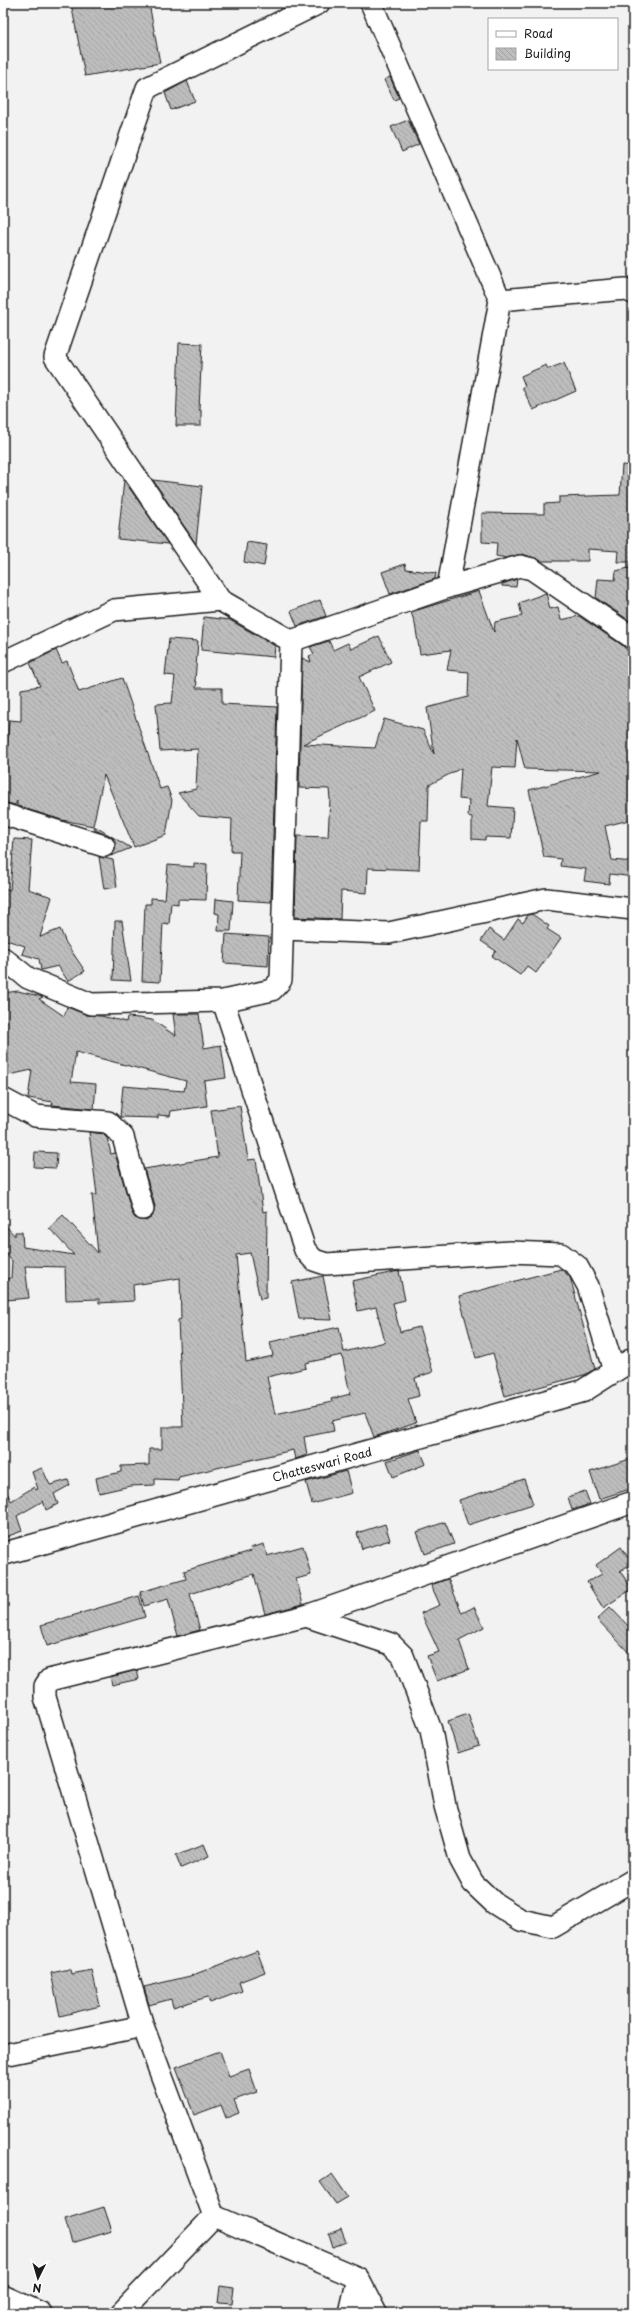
<svg xmlns="http://www.w3.org/2000/svg" width="636" height="2316" font-family="'Playpen Sans',sans-serif">
	<style>
		.building { fill: url(#building-back-hatch); stroke: #1c1c1c; fill-rule: evenodd }
		.lines { fill: none; stroke-linecap: round; stroke-linejoin: round }
		.minor-casing { stroke: #1c1c1c; stroke-width: 24 }
		.major-casing { stroke: #1c1c1c; stroke-width: 25 }
		.minor { stroke: #fff; stroke-width: 21 }
		.major { stroke: #fff; stroke-width: 22 }
		.labels { text-anchor: middle; dominant-baseline: central; stroke-width: 3; stroke-linejoin: round; paint-order: stroke }
		.street-label { font-size: 12px; fill: #1c1c1c; stroke: #fff }
	</style>
	<defs>
		<pattern id="building-back-hatch" width="6" height="6" patternUnits="userSpaceOnUse"><rect width="6" height="6" fill="#bdbdbd"/><path d="M-1 5l2 2M0 0l6 6M5-1l2 2" fill="none" stroke="#a2a2a2"/></pattern>
	</defs>
	<rect width="100%" height="100%" fill="#f2f2f2"/>
	<filter id="ink" filterUnits="userSpaceOnUse"><feTurbulence type="fractalNoise" baseFrequency=".025" numOctaves="2"/><feDisplacementMap in="SourceGraphic" scale="8" xChannelSelector="R" yChannelSelector="G"/><feConvolveMatrix kernelMatrix="1 2 1 2 8 2 1 2 1" color-interpolation-filters="sRGB"/></filter>
	<g filter="url(#ink)">
		<path class="building" d="M 71,3 L 149,3 L 160,63 L 85,76 Z
			M 390,77 L 399,98 L 394,100 L 384,80 Z
			M 187,81 L 195,101 L 171,110 L 165,93 Z
			M 408,120 L 419,144 L 402,152 L 391,127 Z
			M 179,343 L 202,344 L 199,410 L 201,410 L 201,426 L 176,426 Z
			M 564,363 L 576,391 L 533,410 L 522,387 L 525,386 L 521,376 L 546,365 L 548,369 Z
			M 622,465 L 633,466 L 633,562 L 617,562 L 618,551 L 588,549 L 588,561 L 541,561 L 523,554 L 506,558 L 496,556 L 497,543 L 482,542 L 482,513 L 544,514 L 544,504 L 559,503 L 559,497 L 620,495 Z
			M 124,480 L 168,544 L 118,539 Z
			M 153,480 L 202,486 L 196,544 Z
			M 247,542 L 267,545 L 264,566 L 244,562 Z
			M 405,564 L 406,569 L 436,573 L 435,579 L 390,594 L 382,572 Z
			M 633,567 L 633,623 L 596,598 L 598,579 L 615,580 L 616,571 Z
			M 517,579 L 516,587 L 502,586 L 502,584 Z
			M 479,591 L 494,632 L 495,622 L 522,616 L 519,603 L 546,593 L 550,609 L 558,607 L 561,620 L 579,616 L 622,645 L 633,656 L 633,819 L 605,826 L 612,860 L 633,862 L 633,877 L 610,874 L 609,884 L 584,881 L 586,869 L 560,866 L 561,859 L 544,857 L 529,790 L 601,771 L 525,769 L 517,738 L 515,768 L 492,767 L 488,806 L 513,808 L 511,838 L 485,837 L 485,840 L 472,839 L 472,817 L 468,816 L 469,800 L 459,799 L 461,768 L 429,785 L 428,821 L 421,821 L 419,870 L 368,868 L 367,893 L 341,891 L 340,919 L 295,917 L 297,836 L 328,837 L 330,799 L 329,789 L 299,788 L 302,658 L 311,662 L 309,656 L 314,654 L 310,647 L 329,641 L 333,650 L 348,643 L 351,649 L 379,636 L 391,662 L 359,677 L 375,711 L 303,744 L 375,748 L 384,719 L 423,730 L 434,754 L 427,708 L 468,697 L 469,672 L 447,670 L 451,650 L 420,654 L 415,624 L 411,612 Z
			M 320,600 L 326,616 L 297,626 L 291,611 Z
			M 204,617 L 230,620 L 275,646 L 274,657 L 201,650 Z
			M 169,639 L 198,641 L 195,681 L 197,682 L 196,688 L 222,688 L 222,704 L 277,707 L 271,902 L 238,900 L 240,851 L 231,851 L 232,819 L 199,816 L 178,793 L 196,789 L 198,749 L 160,751 L 156,704 L 172,703 L 175,676 L 165,675 Z
			M 56,650 L 62,663 L 67,661 L 79,692 L 122,678 L 160,789 L 167,787 L 172,800 L 166,835 L 134,847 L 104,775 L 93,826 L 62,820 L 17,806 L 17,801 L 15,805 L 3,802 L 3,763 L 6,763 L 9,720 L 21,721 L 21,689 L 40,686 L 30,663 Z
			M 94,826 L 131,848 L 111,856 L 116,849 L 113,838 L 95,830 Z
			M 14,839 L 32,840 L 28,889 L 52,897 L 40,937 L 60,929 L 66,943 L 85,971 L 68,981 L 58,966 L 41,970 L 39,959 L 22,954 L 25,946 L 3,939 L 3,888 L 10,890 Z
			M 99,857 L 113,860 L 117,887 L 104,889 Z
			M 194,863 L 207,864 L 206,900 L 178,899 L 178,904 L 171,903 L 169,924 L 163,923 L 160,982 L 142,981 L 145,904 L 151,904 L 151,898 L 165,899 L 168,865 L 194,867 Z
			M 216,899 L 233,901 L 231,931 L 218,931 L 219,914 L 215,913 Z
			M 532,914 L 549,926 L 547,929 L 561,938 L 536,973 L 527,966 L 520,975 L 492,956 L 496,951 L 481,941 L 489,929 L 504,940 L 518,919 L 523,923 L 528,915 Z
			M 115,921 L 122,921 L 131,981 L 113,980 Z
			M 226,934 L 269,937 L 268,966 L 224,963 Z
			M 18,991 L 43,997 L 39,999 L 64,1016 L 67,1007 L 87,1015 L 101,1016 L 126,1022 L 127,1017 L 139,1018 L 152,1020 L 176,1036 L 173,1014 L 199,1014 L 204,1048 L 221,1045 L 226,1078 L 204,1081 L 207,1106 L 171,1111 L 170,1116 L 158,1115 L 158,1118 L 120,1117 L 123,1086 L 184,1091 L 186,1081 L 76,1052 L 71,1082 L 96,1084 L 94,1109 L 52,1105 L 53,1102 L 28,1098 L 32,1070 L 9,1075 L 3,1044 L 3,993 Z
			M 240,1106 L 248,1160 L 256,1159 L 263,1212 L 267,1211 L 266,1298 L 260,1299 L 250,1253 L 236,1255 L 246,1362 L 273,1356 L 270,1342 L 339,1327 L 344,1352 L 385,1342 L 376,1307 L 358,1311 L 352,1281 L 399,1271 L 405,1300 L 393,1303 L 400,1332 L 419,1327 L 433,1372 L 415,1378 L 419,1396 L 408,1399 L 416,1423 L 374,1437 L 365,1413 L 332,1421 L 334,1431 L 304,1437 L 307,1455 L 295,1459 L 293,1450 L 179,1477 L 178,1480 L 155,1479 L 155,1485 L 130,1486 L 99,1493 L 96,1478 L 121,1472 L 121,1466 L 149,1465 L 149,1449 L 162,1449 L 162,1427 L 183,1427 L 178,1320 L 181,1319 L 180,1278 L 133,1285 L 134,1301 L 99,1303 L 99,1299 L 66,1300 L 65,1267 L 25,1266 L 29,1298 L 6,1300 L 4,1279 L 11,1278 L 12,1261 L 3,1250 L 3,1223 L 15,1236 L 15,1232 L 22,1232 L 23,1247 L 74,1255 L 49,1228 L 63,1215 L 98,1253 L 92,1195 L 97,1195 L 89,1132 L 103,1134 L 107,1138 L 111,1154 L 115,1153 L 132,1213 L 135,1218 L 146,1221 L 152,1217 L 155,1206 L 144,1169 L 218,1157 L 211,1110 ZM 342,1355 L 350,1394 L 331,1399 L 332,1402 L 275,1414 L 267,1377 L 306,1368 L 305,1363 Z
			M 35,1152 L 57,1153 L 56,1168 L 34,1167 Z
			M 561,1269 L 570,1277 L 595,1369 L 584,1375 L 505,1396 L 493,1353 L 476,1358 L 459,1296 Z
			M 323,1276 L 332,1320 L 299,1319 L 292,1282 Z
			M 420,1450 L 426,1464 L 393,1477 L 387,1461 Z
			M 633,1458 L 633,1488 L 599,1499 L 590,1472 Z
			M 42,1468 L 50,1485 L 68,1480 L 70,1485 L 54,1494 L 58,1504 L 46,1510 L 43,1501 L 17,1516 L 22,1531 L 3,1538 L 3,1484 L 11,1501 L 34,1487 L 36,1490 L 38,1489 L 32,1472 Z
			M 346,1471 L 352,1493 L 312,1504 L 306,1482 Z
			M 524,1479 L 533,1504 L 468,1525 L 459,1500 Z
			M 585,1491 L 590,1504 L 572,1510 L 568,1497 Z
			M 445,1522 L 454,1544 L 425,1554 L 417,1532 Z
			M 385,1524 L 390,1540 L 362,1549 L 357,1533 Z
			M 264,1544 L 267,1556 L 303,1546 L 311,1575 L 296,1579 L 303,1604 L 265,1614 L 254,1574 L 190,1594 L 200,1630 L 178,1636 L 168,1599 L 144,1606 L 140,1592 L 186,1579 L 184,1571 L 251,1551 L 250,1548 Z
			M 621,1547 L 632,1563 L 620,1571 L 632,1589 L 603,1608 L 587,1582 L 602,1574 L 596,1565 Z
			M 448,1579 L 462,1613 L 474,1607 L 484,1627 L 459,1640 L 469,1669 L 437,1681 L 427,1656 L 439,1652 L 421,1613 L 440,1605 L 431,1585 Z
			M 139,1596 L 145,1617 L 47,1646 L 41,1625 Z
			M 610,1607 L 633,1631 L 633,1657 L 597,1619 Z
			M 137,1670 L 139,1679 L 112,1685 L 110,1677 Z
			M 468,1714 L 479,1746 L 458,1753 L 448,1721 Z
			M 204,1844 L 209,1856 L 181,1868 L 176,1855 Z
			M 257,1951 L 265,1972 L 239,1982 L 242,1991 L 210,2003 L 208,1997 L 173,2007 L 171,1999 L 149,2005 L 144,1987 L 190,1976 Z
			M 70,1969 L 71,1974 L 92,1970 L 100,2006 L 60,2016 L 51,1973 Z
			M 220,2051 L 229,2076 L 249,2069 L 257,2092 L 234,2100 L 239,2113 L 226,2118 L 221,2105 L 194,2115 L 176,2067 Z
			M 332,2174 L 348,2197 L 336,2204 L 320,2182 Z
			M 104,2207 L 112,2231 L 72,2243 L 65,2219 Z
			M 341,2229 L 346,2242 L 333,2247 L 329,2234 Z
			M 220,2286 L 234,2288 L 232,2304 L 218,2303 Z"/>
		<g class="lines">
			<g class="minor-casing">
				<path id="minor" d="M 371,3 L 500,300 L 625,289 L 633,293
					M 448,587 L 500,300
					M 220,600 L 55,357 L 147,88 L 319,3
					M 3,662 L 114,610 L 220,600 L 291,641 L 448,587 L 520,566 L 532,569 L 633,638
					M 3,814 L 104,846
					M 283,929 L 389,933 L 546,899 L 633,909
					M 3,958 L 28,978 L 91,1004 L 223,1001 L 305,1250 L 314,1260 L 326,1264 L 510,1252 L 561,1254 L 577,1266 L 588,1286 L 614,1371
					M 223,1001 L 272,990 L 281,980 L 291,641
					M 3,1099 L 35,1116 L 108,1122 L 123,1137 L 143,1209
					M 306,1616 L 633,1502
					M 3,2055 L 143,2026
					M 214,2216 L 143,2026 L 45,1697 L 45,1686 L 49,1680 L 306,1616 L 391,1644 L 403,1656 L 431,1730 L 445,1806 L 460,1859 L 473,1883 L 494,1903 L 521,1920 L 553,1927 L 633,1880
					M 3,2296 L 41,2313
					M 121,2313 L 214,2216 L 358,2278 L 376,2313
					M 350,2313 L 358,2278"/>
			</g>
			<g class="major-casing">
				<path id="major" d="M 3,1554 L 583,1391 L 633,1359"/>
			</g>
			<use href="#minor" class="minor"/>
			<use href="#major" class="major"/>
		</g>
	</g>
	<g class="labels">
		<g class="street-label">
			<text transform="translate(322 1464) rotate(-15)">Chatteswari Road</text>
		</g>
	</g>
	<rect width="636" height="2316" fill="none" stroke="#fff" stroke-width="16"/>
	<rect x="8" y="8" width="620" height="2300" fill="none" stroke="#1c1c1c" stroke-width="1.5" filter="url(#ink)"/>
	<rect x="488" y="18" width="130" height="52" fill="#ffffff" stroke="#a4a4a4"/>
	<rect x="496" y="31" width="20" height="6" fill="#ffffff" stroke="#a4a4a4"/>
	<text x="524" y="38" font-size="12" fill="#1c1c1c">Road</text>
	<rect x="496" y="48" width="20" height="12" fill="url(#building-back-hatch)" stroke="#a4a4a4"/>
	<text x="524" y="58" font-size="12" fill="#1c1c1c">Building</text>
	<g transform="translate(38 2278) rotate(185)" stroke="#ffffff" stroke-width="3" paint-order="stroke">
	<path d="M0-3L7 15L0 10L-7 15Z" fill="#1c1c1c"/>
	<text y="-6" font-size="11" font-weight="bold" text-anchor="middle" fill="#1c1c1c">N</text>
	</g>
</svg>
